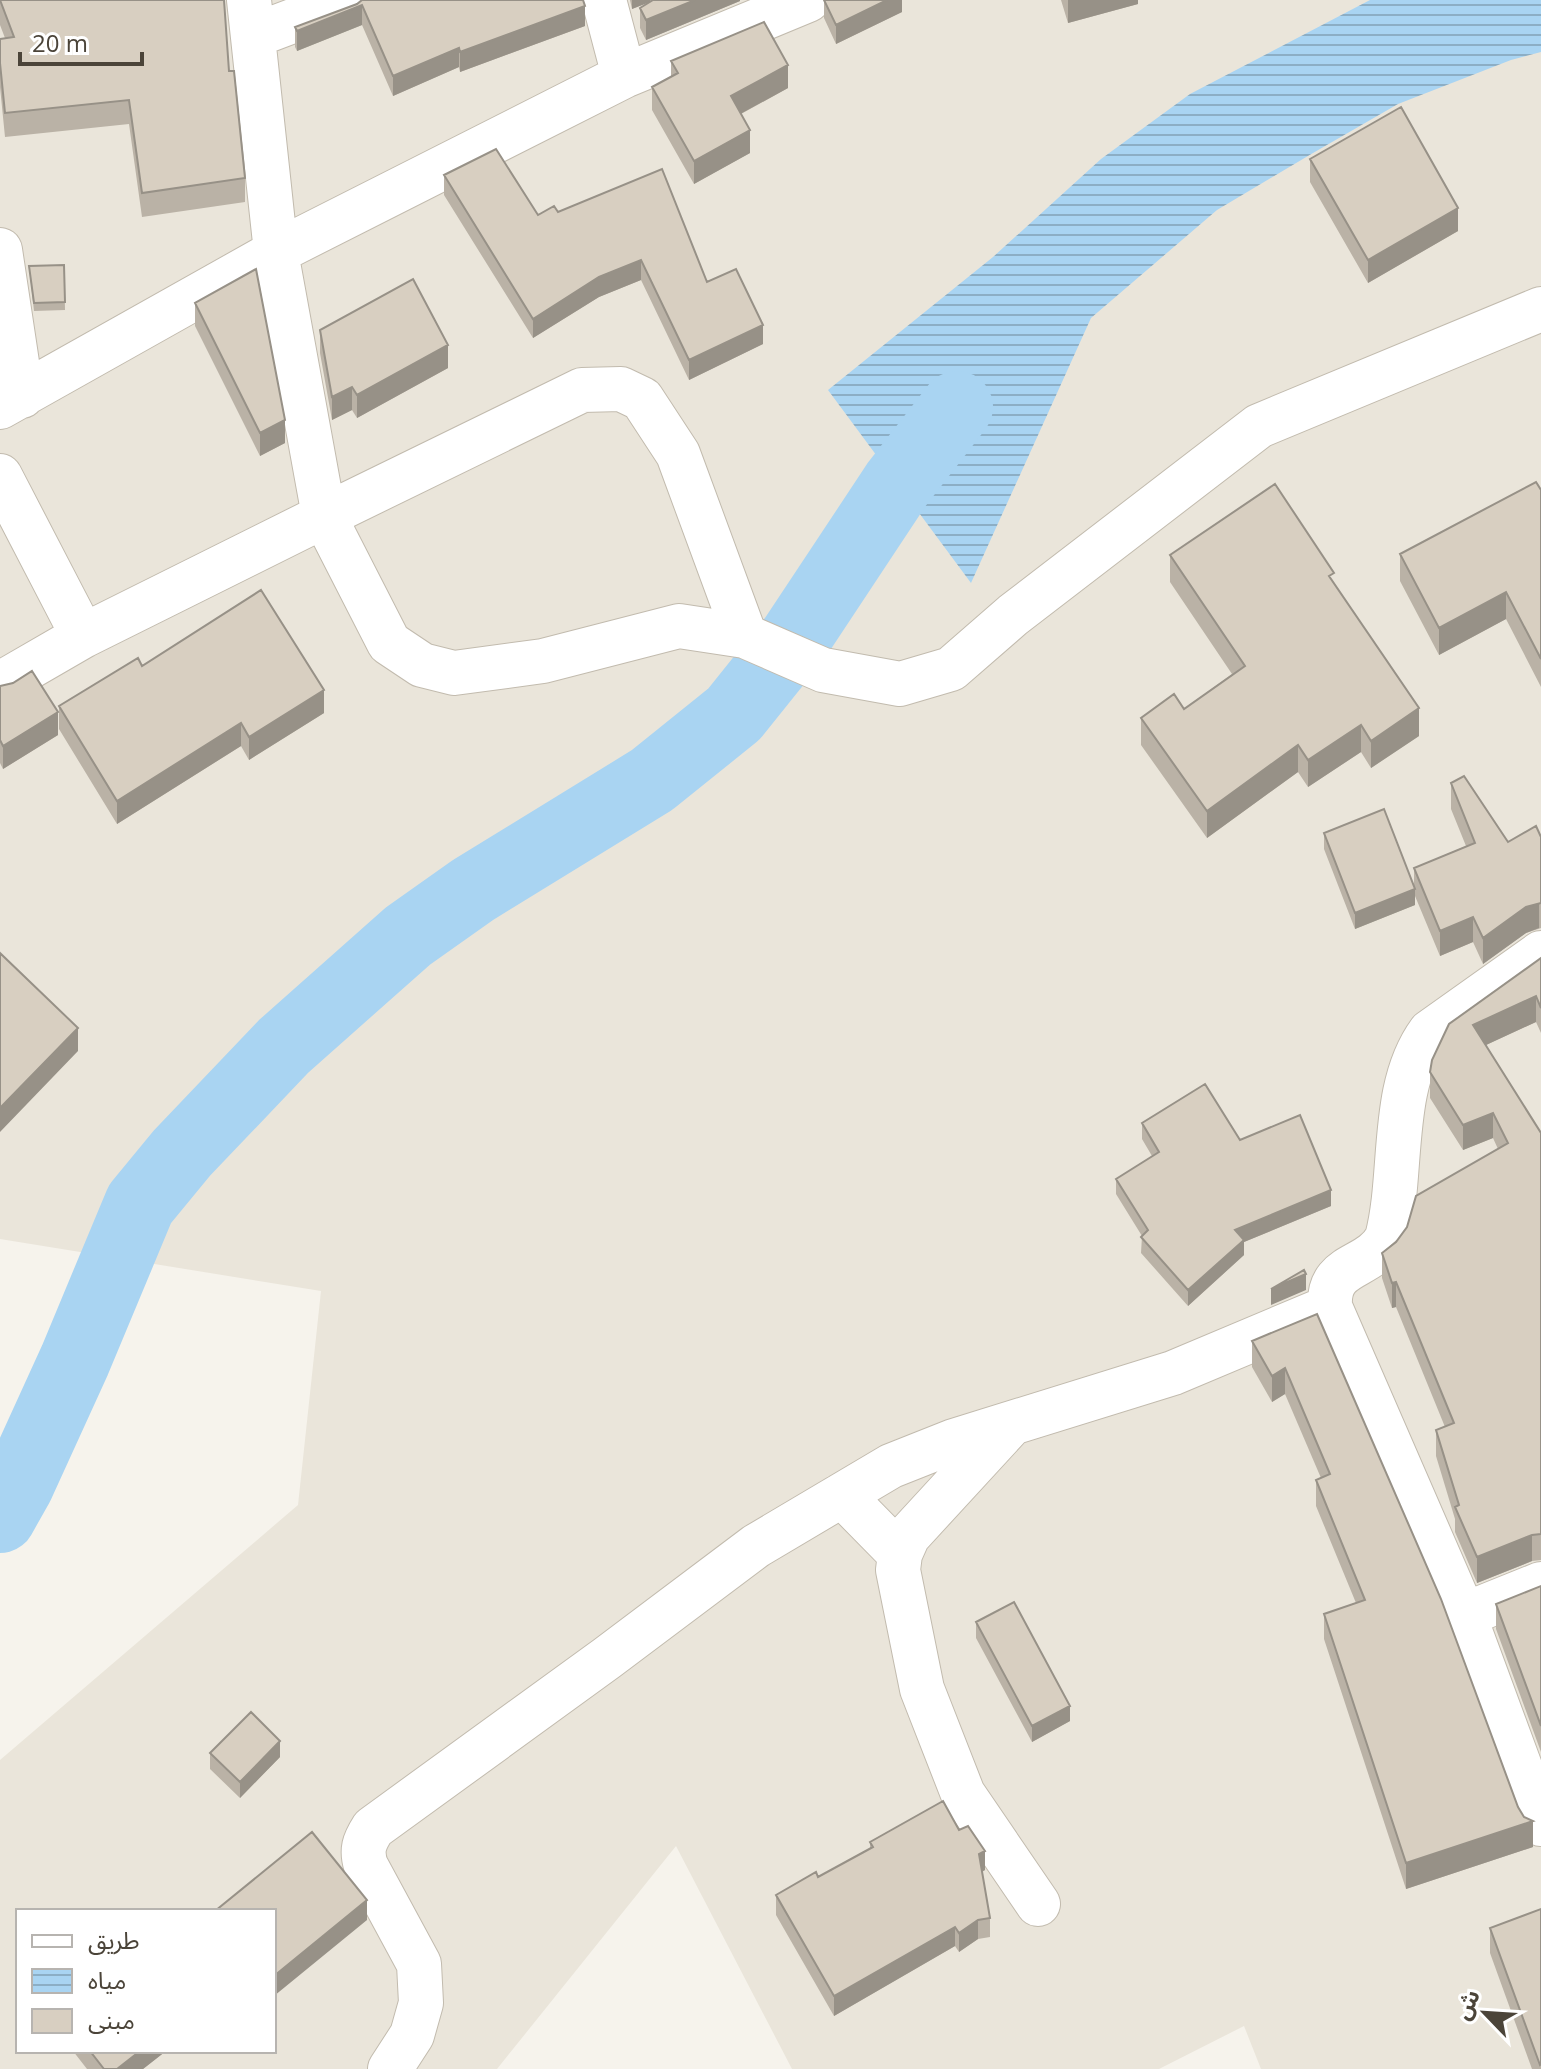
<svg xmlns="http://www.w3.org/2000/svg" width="1541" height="2069" font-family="'Open Sans','Noto Sans Arabic',sans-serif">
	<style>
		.residential { fill: #eae5da; fill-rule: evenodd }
		.water { fill: url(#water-rules) }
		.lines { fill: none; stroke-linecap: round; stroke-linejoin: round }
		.river { stroke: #a9d4f2; stroke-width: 72 }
		.minor-casing { stroke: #c2bbae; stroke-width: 46 }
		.minor { stroke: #fff; stroke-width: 44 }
		.wall { fill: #bab2a6 }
		.shaded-wall { fill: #979187 }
		.building { fill: #d8cfc1; stroke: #979187; stroke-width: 2 }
	</style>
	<defs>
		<pattern id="water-rules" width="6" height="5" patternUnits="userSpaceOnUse" patternTransform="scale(2)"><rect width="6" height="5" fill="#a9d4f2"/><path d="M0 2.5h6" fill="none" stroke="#8caec5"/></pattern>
	</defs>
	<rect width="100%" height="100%" fill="#f6f3ec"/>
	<path class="residential" d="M 0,0 L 1541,0 L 1541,2069 L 1261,2069 L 1244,2026 L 1159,2069 L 792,2069 L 676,1846 L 497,2069 L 0,2069 L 0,1760 L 298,1505 L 321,1291 L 0,1239 ZM 18,1911 L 274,1911 L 274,2051 L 18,2051 Z"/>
	<path class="water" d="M 1370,0 L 1541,0 L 1541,52 L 1511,60 L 1398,104 L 1313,153 L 1217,210 L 1091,318 L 971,583 L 828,390 L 993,257 L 1101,159 L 1190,94 Z"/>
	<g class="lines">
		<path class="river" d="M 0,1517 L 18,1485 L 75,1360 L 140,1204 L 182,1153 L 284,1046 L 408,936 L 473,890 L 652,780 L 734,714 L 795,638 L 897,484 L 957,407"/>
		<g class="minor-casing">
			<path id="minor" d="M 249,0 L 276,252 L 324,516 L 582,390 L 621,389 L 642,399 L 678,454 L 745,636
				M 604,0 L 624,76
				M 253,36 L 348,0
				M 0,250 L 22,396
				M 0,407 L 276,252 L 624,76 L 808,0
				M 0,476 L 83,636
				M 0,684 L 83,636 L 324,516 L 389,643 L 422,665 L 454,673 L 543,661 L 679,626 L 745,636 L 823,670 L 900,684 L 951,669 L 1013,615 L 1259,426 L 1541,309
				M 1541,953 L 1430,1032 C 1389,1088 1404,1173 1387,1238 C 1369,1271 1327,1261 1330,1307 L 1464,1615 L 1541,1824
				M 1011,1424 L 908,1536 L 900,1554 L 898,1570 L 922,1689 L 963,1794 L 1038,1904
				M 842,1495 L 900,1554
				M 1464,1615 L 1541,1584
				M 390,2069 L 412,2035 L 421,2003 L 419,1964 L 366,1866 C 361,1850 364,1842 373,1828 L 607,1658 L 756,1546 L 891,1466 L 954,1441 L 1173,1373 L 1330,1307"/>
		</g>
		<use href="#minor" class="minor"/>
	</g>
	<path class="wall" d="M 0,0 L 229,71 L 245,178 L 245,202 L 142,217 L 129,124 L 5,137 L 0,87 L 0,39 L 5,38 L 0,25 Z
		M 630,0 L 740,0 L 740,1 L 646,40 L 640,28 L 640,8 L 649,2 L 632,9 Z
		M 824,0 L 902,0 L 902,12 L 836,44 L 824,18 Z
		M 1061,0 L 1138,0 L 1138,4 L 1068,23 Z
		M 357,4 L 585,26 L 460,72 L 459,67 L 393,96 L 362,25 L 297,51 L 295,47 L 295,27 Z
		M 671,61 L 788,88 L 741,114 L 750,153 L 694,184 L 652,110 L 652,87 L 671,76 Z
		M 1310,159 L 1458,231 L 1368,283 L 1310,182 Z
		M 444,175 L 538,215 L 558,212 L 707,282 L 763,344 L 689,380 L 641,280 L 599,297 L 533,338 L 444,195 Z
		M 64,265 L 65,310 L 34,311 L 29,266 Z
		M 195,303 L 285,443 L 260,456 L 195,326 Z
		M 320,330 L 448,368 L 357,418 L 352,410 L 332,420 L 320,353 Z
		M 1541,490 L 1541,687 L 1506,619 L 1439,655 L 1400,581 L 1400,554 Z
		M 1170,555 L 1334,583 L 1419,736 L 1371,768 L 1361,752 L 1308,787 L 1298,772 L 1207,838 L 1141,745 L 1141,718 L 1184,709 L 1232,674 L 1170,582 Z
		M 142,666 L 324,713 L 249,760 L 241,746 L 117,824 L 59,729 L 59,706 Z
		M 0,686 L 58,735 L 3,769 L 0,763 Z
		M 1451,783 L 1508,842 L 1541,837 L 1541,928 L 1526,933 L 1483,964 L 1473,942 L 1440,956 L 1415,896 L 1415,905 L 1355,929 L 1324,849 L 1324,833 L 1414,887 L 1414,868 L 1466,846 L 1451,809 Z
		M 1541,958 L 1541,1033 L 1536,1022 L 1486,1045 L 1541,1133 L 1541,1560 L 1532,1561 L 1477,1583 L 1455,1532 L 1455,1519 L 1436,1456 L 1436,1430 L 1445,1427 L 1396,1307 L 1392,1308 L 1382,1278 L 1382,1253 L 1498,1149 L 1493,1138 L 1463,1150 L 1430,1098 L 1430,1072 Z
		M 1142,1123 L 1240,1140 L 1331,1206 L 1244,1242 L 1244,1255 L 1188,1306 L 1141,1253 L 1142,1236 L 1116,1194 L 1116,1179 L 1152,1156 L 1142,1139 Z
		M 1317,1314 L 1533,1847 L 1406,1889 L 1324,1639 L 1324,1614 L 1356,1603 L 1316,1506 L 1316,1480 L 1321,1478 L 1285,1394 L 1272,1402 L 1252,1367 L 1252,1341 Z
		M 1541,1586 L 1541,1752 L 1496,1629 L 1496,1604 Z
		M 976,1622 L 1070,1721 L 1032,1742 L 976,1638 Z
		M 210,1753 L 280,1757 L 240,1798 L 210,1769 Z
		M 959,1830 L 985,1870 L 982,1872 L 990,1918 L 990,1937 L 978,1939 L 959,1952 L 955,1946 L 834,2016 L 776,1915 L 776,1895 L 818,1877 L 870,1849 L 870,1842 Z
		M 1541,1909 L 1541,2069 L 1532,2069 L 1490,1953 L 1490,1928 Z
		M 73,2051 L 166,2051 L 143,2069 L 87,2069 Z"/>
	<path class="shaded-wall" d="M 632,0 L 650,0 L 650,2 L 632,9 Z
		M 695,0 L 740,0 L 740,1 L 646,40 L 646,20 Z
		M 887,0 L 902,0 L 902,12 L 836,44 L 836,25 Z
		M 1068,0 L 1138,0 L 1138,4 L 1068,23 Z
		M 362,5 L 362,25 L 297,51 L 297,31 Z
		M 585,6 L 585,26 L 460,72 L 460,52 Z
		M 459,48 L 459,67 L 393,96 L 393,76 Z
		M 788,65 L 788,88 L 731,119 L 731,96 Z
		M 750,130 L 750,153 L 694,184 L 694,161 Z
		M 1458,208 L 1458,231 L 1368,283 L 1368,260 Z
		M 641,260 L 641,280 L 599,297 L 533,338 L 533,319 L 599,277 Z
		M 763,325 L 763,344 L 689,380 L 689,360 Z
		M 448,345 L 448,368 L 357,418 L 357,395 Z
		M 352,387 L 352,410 L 332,420 L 332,397 Z
		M 285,420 L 285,443 L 260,456 L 260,433 Z
		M 1506,592 L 1506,619 L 1439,655 L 1439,628 Z
		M 324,690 L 324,713 L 249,760 L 249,737 Z
		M 1419,708 L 1419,736 L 1371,768 L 1371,741 Z
		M 58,712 L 58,735 L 3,769 L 3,746 Z
		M 241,723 L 241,746 L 117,824 L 117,801 Z
		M 1361,725 L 1361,752 L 1308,787 L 1308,760 Z
		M 1298,745 L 1298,772 L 1207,838 L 1207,811 Z
		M 1415,889 L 1415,905 L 1355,929 L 1355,913 Z
		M 1539,903 L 1539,928 L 1526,933 L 1483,964 L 1483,938 L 1526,907 Z
		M 1473,917 L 1473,942 L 1440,956 L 1440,931 Z
		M 1536,996 L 1536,1022 L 1473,1051 L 1473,1025 Z
		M 78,1028 L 78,1051 L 0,1132 L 0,1108 Z
		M 1493,1113 L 1493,1138 L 1463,1150 L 1463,1125 Z
		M 1331,1190 L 1331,1206 L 1244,1242 L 1244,1255 L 1188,1306 L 1188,1290 L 1235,1230 Z
		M 1306,1274 L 1306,1290 L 1271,1305 L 1271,1289 Z
		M 1396,1282 L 1396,1307 L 1392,1308 L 1392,1283 Z
		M 1285,1368 L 1285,1394 L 1272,1402 L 1272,1376 Z
		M 1532,1535 L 1532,1561 L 1477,1583 L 1477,1557 Z
		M 1070,1706 L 1070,1721 L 1032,1742 L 1032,1726 Z
		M 280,1741 L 280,1757 L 240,1798 L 240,1782 Z
		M 1533,1821 L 1533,1847 L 1406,1889 L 1406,1863 Z
		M 985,1851 L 985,1870 L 979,1873 L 979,1854 Z
		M 367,1900 L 367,1920 L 274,1996 L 274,1976 Z
		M 978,1920 L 978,1939 L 959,1952 L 959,1933 Z
		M 955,1927 L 955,1946 L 834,2016 L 834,1996 Z
		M 140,2051 L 166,2051 L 143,2069 L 117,2069 Z"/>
	<path class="building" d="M 0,0 L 224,0 L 229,71 L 234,71 L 245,178 L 142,193 L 129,100 L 5,113 L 0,63 L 0,39 L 14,37 Z
		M 362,0 L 583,0 L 585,6 L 460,52 L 459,48 L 393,76 L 362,5 L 297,31 L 295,27 L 357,4 Z
		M 653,0 L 695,0 L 646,20 L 640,8 Z
		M 824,0 L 887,0 L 836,25 Z
		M 764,22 L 788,65 L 731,96 L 750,130 L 694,161 L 652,87 L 678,73 L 671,61 Z
		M 1401,107 L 1458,208 L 1368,260 L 1310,159 Z
		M 496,149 L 538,215 L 554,206 L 558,212 L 662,169 L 707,282 L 736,269 L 763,325 L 689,360 L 641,260 L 599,277 L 533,319 L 444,175 Z
		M 64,265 L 65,302 L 34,303 L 29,266 Z
		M 256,269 L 285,420 L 260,433 L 195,303 Z
		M 413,279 L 448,345 L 357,395 L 352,387 L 332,397 L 320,330 Z
		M 1536,482 L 1541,490 L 1541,659 L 1506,592 L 1439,628 L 1400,554 Z
		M 1275,484 L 1334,573 L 1329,576 L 1419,708 L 1371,741 L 1361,725 L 1308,760 L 1298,745 L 1207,811 L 1141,718 L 1174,694 L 1184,709 L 1245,666 L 1170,555 Z
		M 261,590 L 324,690 L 249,737 L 241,723 L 117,801 L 59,706 L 138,658 L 142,666 Z
		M 32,671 L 58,712 L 3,746 L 0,740 L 0,686 L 13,683 Z
		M 1464,776 L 1508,842 L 1536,826 L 1541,837 L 1541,903 L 1526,907 L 1483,938 L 1473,917 L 1440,931 L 1414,868 L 1475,843 L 1451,783 Z
		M 1384,809 L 1415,889 L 1355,913 L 1324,833 Z
		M 0,953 L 78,1028 L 0,1108 Z
		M 1541,958 L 1541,1008 L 1536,996 L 1473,1025 L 1541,1133 L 1541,1534 L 1532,1535 L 1477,1557 L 1455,1507 L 1459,1505 L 1436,1430 L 1454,1423 L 1396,1282 L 1392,1283 L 1382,1253 L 1396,1242 L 1407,1227 L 1416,1196 L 1508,1143 L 1493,1113 L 1463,1125 L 1430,1072 L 1432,1060 L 1449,1024 Z
		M 1205,1084 L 1240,1140 L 1300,1115 L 1331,1190 L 1235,1230 L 1244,1240 L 1188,1290 L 1141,1237 L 1148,1230 L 1116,1179 L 1159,1152 L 1142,1123 Z
		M 1304,1270 L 1306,1274 L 1271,1289 Z
		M 1317,1314 L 1441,1599 L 1518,1807 L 1524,1817 L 1533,1821 L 1406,1863 L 1324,1614 L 1365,1600 L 1316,1480 L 1330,1474 L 1285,1368 L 1272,1376 L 1252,1341 Z
		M 1541,1586 L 1541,1726 L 1496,1604 Z
		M 1014,1602 L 1070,1706 L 1032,1726 L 976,1622 Z
		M 251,1712 L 280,1741 L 240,1782 L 210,1753 Z
		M 943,1801 L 959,1830 L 968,1826 L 985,1851 L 979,1854 L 990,1918 L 978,1920 L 959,1933 L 955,1927 L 834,1996 L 776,1895 L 816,1872 L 818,1877 L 873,1847 L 870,1842 Z
		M 312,1832 L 367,1900 L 274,1976 L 274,1911 L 215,1911 Z
		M 1541,1909 L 1541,2064 L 1540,2065 L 1490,1928 Z
		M 90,2051 L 140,2051 L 117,2069 L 104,2069 Z"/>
	<rect x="16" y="1909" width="260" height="144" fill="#ffffff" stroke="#b7b4b0" stroke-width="2"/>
	<rect x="32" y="1935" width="40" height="12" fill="#ffffff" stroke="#b7b4b0" stroke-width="2"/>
	<text x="88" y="1949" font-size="24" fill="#4b4439">طريق</text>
	<rect x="32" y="1969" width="40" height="24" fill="url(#water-rules)" stroke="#b7b4b0" stroke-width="2"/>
	<text x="88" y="1989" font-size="24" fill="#4b4439">مياه</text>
	<rect x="32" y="2009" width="40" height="24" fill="#d8cfc1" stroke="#b7b4b0" stroke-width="2"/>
	<text x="88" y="2029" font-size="24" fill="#4b4439">مبنى</text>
	<g transform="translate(1485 2013) rotate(295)" stroke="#ffffff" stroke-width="6" paint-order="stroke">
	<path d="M0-6L14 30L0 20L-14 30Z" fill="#4b4439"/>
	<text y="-12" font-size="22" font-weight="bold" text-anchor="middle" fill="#4b4439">ش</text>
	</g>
	<path d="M20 52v12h122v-12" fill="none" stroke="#4b4439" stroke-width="4"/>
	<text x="32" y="52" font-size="24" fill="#4b4439" stroke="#ffffff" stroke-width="6" paint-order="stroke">20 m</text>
</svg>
